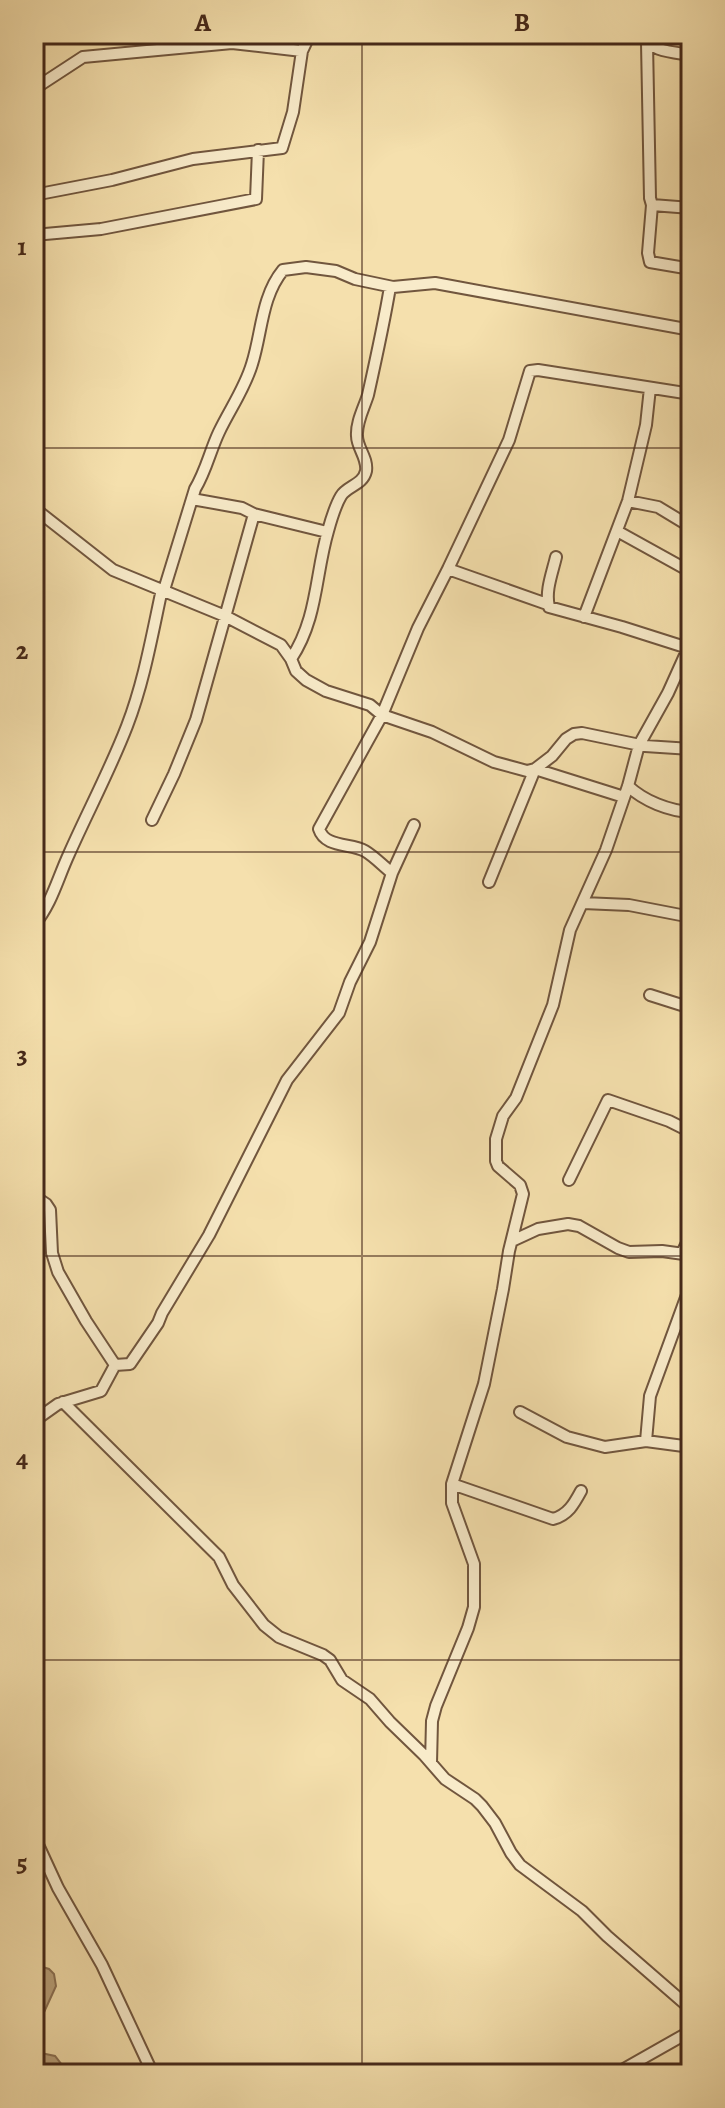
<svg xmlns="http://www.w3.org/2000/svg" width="725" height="2108" font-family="Alegreya,serif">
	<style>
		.water { fill: #b9a17b; stroke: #8b7154; stroke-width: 2 }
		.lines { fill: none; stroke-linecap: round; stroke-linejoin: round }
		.minor-casing { stroke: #71563e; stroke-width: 14 }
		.minor { stroke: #f8ebca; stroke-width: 10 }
		.grid { fill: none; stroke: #452819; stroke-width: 2; stroke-opacity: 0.55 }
		.neatline { fill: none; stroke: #452819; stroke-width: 3 }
		.grid-label { font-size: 26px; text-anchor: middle; font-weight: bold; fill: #452819 }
	</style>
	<rect width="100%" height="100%" fill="#f5e0ad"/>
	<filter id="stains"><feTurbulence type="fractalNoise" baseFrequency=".0025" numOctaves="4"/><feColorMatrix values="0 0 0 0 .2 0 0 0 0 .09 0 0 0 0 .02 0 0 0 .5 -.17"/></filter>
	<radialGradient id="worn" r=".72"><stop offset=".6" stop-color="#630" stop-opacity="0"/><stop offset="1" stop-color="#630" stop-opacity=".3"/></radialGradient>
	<path class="water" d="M 36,1965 L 49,1969 L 54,1974 L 56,1986 L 35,2032 L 36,2052 L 55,2056 L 69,2074 L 34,2074 L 34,1966 Z"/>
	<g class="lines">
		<g class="minor-casing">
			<path id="minor" d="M 641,34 C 650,52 673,52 691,55
				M 647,43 L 650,198 L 652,205 L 648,253 L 650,262 L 691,269
				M 34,89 L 83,57 L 232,43 L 302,51
				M 34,195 L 112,180 L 193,159 L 282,148 L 293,112 L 302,51 L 310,34
				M 652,205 L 691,208
				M 34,235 L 101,229 L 256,199 L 258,150
				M 192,499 L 242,508 L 254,514 L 327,532
				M 628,501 L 658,507 L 691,527
				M 34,508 L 113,570 L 225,616 L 281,645 L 291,659 L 296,671 L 306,680 L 326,691 L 370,705 L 382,715 L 432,732 L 494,762 L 527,771 L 535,769 L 552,756 L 566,739 L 574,734 L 582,733 L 645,746 L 691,749
				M 617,531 L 691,572
				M 556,557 C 552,574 545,591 549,607 L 622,627 L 688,648
				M 448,569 L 547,604
				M 164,590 L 195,489 C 206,471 210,451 219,432 C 230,409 245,388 252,364 C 262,333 261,297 283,270 L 306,267 L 336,271 L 355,279 L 393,287 L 435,283 L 691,330
				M 584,617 L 628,501 L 646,425 L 650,388
				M 291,659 C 318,618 315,575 328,531 C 331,520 335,506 341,496 C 347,486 363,485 366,471 C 368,458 357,448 357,436 C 356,422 364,408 368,395 C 376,359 384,323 390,287
				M 628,786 C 644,801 669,811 691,812
				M 152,820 L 174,774 L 196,720 L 254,514
				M 392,873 C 383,866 375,857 365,851 C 351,843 325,848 319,829 L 382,715 L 418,628 L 448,569 L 509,440 L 530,371 L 538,370 L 691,394
				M 489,882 L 535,769 L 624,797
				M 583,903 L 629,905 L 691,917
				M 34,925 C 52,903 57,880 69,854 C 88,811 110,770 127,726 C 144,682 152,635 162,589
				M 650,995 L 691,1008
				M 569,1180 L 608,1100 L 669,1121 L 691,1132
				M 34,1196 L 46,1204 L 50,1210 L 52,1253 L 58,1272 L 86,1321 L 115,1365
				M 512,1241 L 538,1229 L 568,1224 L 579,1226 L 618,1248 L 629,1252 L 662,1251 L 691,1255
				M 682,1253 L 691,1235
				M 115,1365 L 130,1364 L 158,1323 L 162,1313 L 209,1235 L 287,1080 L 339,1013 L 350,982 L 370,942 L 392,873 L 414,825
				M 63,1402 L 219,1557 L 233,1585 L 264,1625 L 279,1637 L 323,1655 L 330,1660 L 342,1680 L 370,1699 L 390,1722 L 424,1755 L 445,1779 L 475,1799 L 482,1806 L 495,1823 L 511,1853 L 520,1865 L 582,1911 L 607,1936 L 691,2009
				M 520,1412 L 567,1437 L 605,1447 L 646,1441 L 691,1447
				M 34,1421 L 58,1404 L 101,1391 L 115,1365
				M 646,1441 L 650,1396 L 691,1284
				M 452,1484 L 553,1519 C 568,1515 574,1504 581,1491
				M 431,1763 L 432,1721 L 436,1706 L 468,1628 L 474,1607 L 474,1564 L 452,1503 L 452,1484 L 484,1384 L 503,1289 L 509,1251 L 523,1194 L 520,1185 L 498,1166 L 496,1161 L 496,1139 L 503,1116 L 516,1098 L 553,1005 L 570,930 L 606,850 L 628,786 L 639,745 L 668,693 L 691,642
				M 34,1836 L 58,1888 L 102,1965 L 153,2074
				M 615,2074 L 691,2031"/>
		</g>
		<use href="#minor" class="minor"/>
	</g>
	<path class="grid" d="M 362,34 L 362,2074M 34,448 L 691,448M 34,852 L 691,852M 34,1256 L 691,1256M 34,1660 L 691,1660"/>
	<rect width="725" height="2108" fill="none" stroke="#f5e0ad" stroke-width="88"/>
	<rect x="44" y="44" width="637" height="2020" class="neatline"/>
	<g class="grid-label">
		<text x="203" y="31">A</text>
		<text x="522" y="31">B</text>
		<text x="22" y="255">1</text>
		<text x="22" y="659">2</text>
		<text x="22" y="1063">3</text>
		<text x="22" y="1467">4</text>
		<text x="22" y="1871">5</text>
	</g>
	<rect width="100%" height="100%" filter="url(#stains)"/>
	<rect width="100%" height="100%" fill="url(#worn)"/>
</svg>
